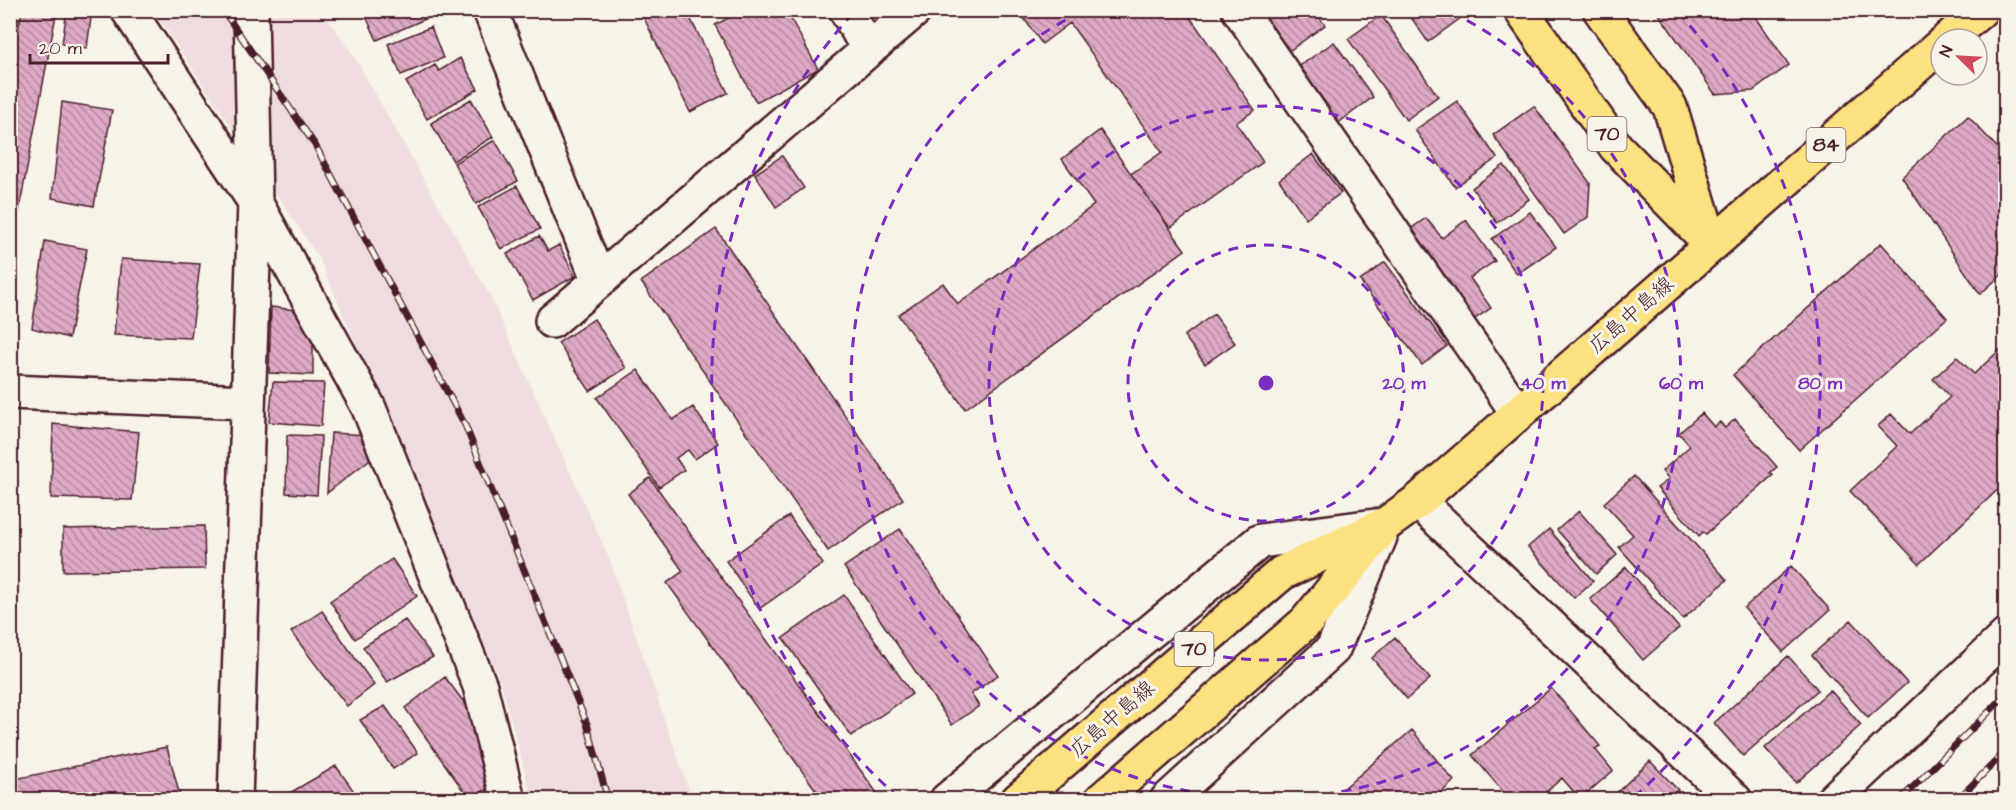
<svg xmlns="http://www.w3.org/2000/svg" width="2016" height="810" font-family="'Architects Daughter','Klee One',sans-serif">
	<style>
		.built { fill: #efddde }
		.building { fill: url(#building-back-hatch); stroke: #4a1f2b; stroke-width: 1.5 }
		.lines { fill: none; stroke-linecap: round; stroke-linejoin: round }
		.street-casing { stroke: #4a1f2b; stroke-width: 38 }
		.secondary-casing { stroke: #4a1f2b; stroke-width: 38 }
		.primary-casing { stroke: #4a1f2b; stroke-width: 38 }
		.street { stroke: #f7f3e8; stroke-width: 33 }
		.secondary { stroke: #f7f3e8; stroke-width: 33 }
		.primary { stroke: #fbe180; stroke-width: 33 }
		.rail-casing { stroke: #4a1f2b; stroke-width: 7 }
		.rail { stroke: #f7f3e8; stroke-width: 4.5; stroke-dasharray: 14; stroke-linecap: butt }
		.ring { fill: none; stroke: #7b2cbf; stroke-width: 3; stroke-dasharray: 10 8 }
		.labels { text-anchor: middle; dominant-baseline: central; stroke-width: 6; stroke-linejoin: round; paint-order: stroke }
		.shield { fill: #f7f3e8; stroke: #7e5f64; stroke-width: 1.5 }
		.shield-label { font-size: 20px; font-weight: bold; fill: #4a1f2b }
		.street-label { font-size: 21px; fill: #4a1f2b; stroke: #f7f3e8 }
		.centre { fill: #7b2cbf; stroke: #f7f3e8; stroke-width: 3 }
		.ring-label { font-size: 18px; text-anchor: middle; font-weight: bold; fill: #7b2cbf; stroke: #f7f3e8; stroke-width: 6; stroke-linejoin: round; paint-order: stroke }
	</style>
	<defs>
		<pattern id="building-back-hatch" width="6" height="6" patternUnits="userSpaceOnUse" patternTransform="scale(1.5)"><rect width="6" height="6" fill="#dda9c5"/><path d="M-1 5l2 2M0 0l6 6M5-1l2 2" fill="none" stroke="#b589a0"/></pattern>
	</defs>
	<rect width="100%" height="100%" fill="#f7f3e8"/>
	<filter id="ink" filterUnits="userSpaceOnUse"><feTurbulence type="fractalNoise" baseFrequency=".0167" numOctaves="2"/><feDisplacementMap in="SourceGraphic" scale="12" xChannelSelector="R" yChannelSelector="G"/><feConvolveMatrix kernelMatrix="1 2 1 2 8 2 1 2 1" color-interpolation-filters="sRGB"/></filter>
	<g filter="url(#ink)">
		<path class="built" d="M 154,11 L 322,11 L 354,56 L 490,296 L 609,558 L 692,799 L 532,799 L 501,683 L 319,258 Z"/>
		<path class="building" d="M 67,10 L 92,10 L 87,48 L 62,44 Z
			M 367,10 L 441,10 L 441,12 L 377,40 L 364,12 Z
			M 640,10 L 686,10 L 728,93 L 690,112 Z
			M 743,10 L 786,10 L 818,69 L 756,102 L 715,25 Z
			M 1018,10 L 1185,10 L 1255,110 L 1236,123 L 1263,162 L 1170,228 L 1131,174 L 1162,152 L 1070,23 L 1042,44 Z
			M 1259,10 L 1314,10 L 1325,25 L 1289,51 Z
			M 1406,10 L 1468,10 L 1469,12 L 1428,42 Z
			M 1656,10 L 1751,10 L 1789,65 L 1753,91 L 1715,94 Z
			M 22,11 L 56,15 L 10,258 L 10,67 Z
			M 1381,15 L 1438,96 L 1406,120 L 1348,39 Z
			M 431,27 L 443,58 L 401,75 L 388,44 Z
			M 1334,42 L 1373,97 L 1337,124 L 1297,68 Z
			M 460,58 L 478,89 L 427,119 L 406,82 L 435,65 L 439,71 Z
			M 471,99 L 493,137 L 453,161 L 431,123 Z
			M 1457,101 L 1497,158 L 1455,187 L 1415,130 Z
			M 62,102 L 112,110 L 94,206 L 52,198 Z
			M 1534,106 L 1590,183 L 1588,217 L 1564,234 L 1493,135 Z
			M 1968,116 L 2006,157 L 2006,271 L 1980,294 L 1902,177 Z
			M 1100,130 L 1185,250 L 965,409 L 898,315 L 943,283 L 958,304 L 1094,205 L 1062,159 Z
			M 495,140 L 518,181 L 476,204 L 454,163 Z
			M 1313,154 L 1341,193 L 1306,218 L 1279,180 Z
			M 782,156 L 804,188 L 776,207 L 755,174 Z
			M 1504,165 L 1529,199 L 1497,223 L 1472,188 Z
			M 517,186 L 540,229 L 501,249 L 478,207 Z
			M 1530,212 L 1556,247 L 1517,274 L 1492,239 Z
			M 1426,218 L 1442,238 L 1466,220 L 1495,261 L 1470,278 L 1491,308 L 1466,325 L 1402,235 Z
			M 716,229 L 903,499 L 828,551 L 641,282 Z
			M 539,236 L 548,251 L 559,245 L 575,276 L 533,300 L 507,254 Z
			M 45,241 L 87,249 L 69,338 L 32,328 Z
			M 1881,243 L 1947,318 L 1799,450 L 1733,375 Z
			M 121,259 L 200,264 L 191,338 L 114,335 Z
			M 1385,262 L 1447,346 L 1422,365 L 1360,281 Z
			M 271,307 L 304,311 L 313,332 L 313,375 L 269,373 Z
			M 1214,314 L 1235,343 L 1205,364 L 1184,336 Z
			M 594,319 L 626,368 L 590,391 L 558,343 Z
			M 2006,344 L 2006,482 L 1919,564 L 1850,491 L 1897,446 L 1878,426 L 1891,414 L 1910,434 L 1950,397 L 1933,379 L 1957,357 L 1974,374 Z
			M 638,370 L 673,420 L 693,407 L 718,443 L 695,459 L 688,450 L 676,458 L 684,470 L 659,487 L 597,398 Z
			M 273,382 L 324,383 L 321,426 L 269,422 Z
			M 1702,413 L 1714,427 L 1720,422 L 1725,428 L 1735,419 L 1777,467 L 1770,473 L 1773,475 L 1706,534 L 1703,532 L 1699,536 L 1657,488 L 1669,479 L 1662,471 L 1690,446 L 1679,433 Z
			M 53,424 L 139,432 L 132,500 L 51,498 Z
			M 331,433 L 369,435 L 374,456 L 327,493 Z
			M 287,435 L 321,436 L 317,495 L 286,493 Z
			M 1634,476 L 1727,580 L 1683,619 L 1619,547 L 1633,535 L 1604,503 Z
			M 650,478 L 882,800 L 823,800 L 667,583 L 683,571 L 628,494 Z
			M 1579,511 L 1617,555 L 1596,574 L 1557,530 Z
			M 789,516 L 823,564 L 759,609 L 726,561 Z
			M 204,526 L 205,569 L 63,571 L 63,529 Z
			M 900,529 L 998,675 L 971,694 L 979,706 L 952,725 L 844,567 Z
			M 1549,529 L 1593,581 L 1574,598 L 1528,547 Z
			M 392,559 L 417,596 L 355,639 L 330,601 Z
			M 1791,566 L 1830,610 L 1783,652 L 1744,608 Z
			M 1626,567 L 1679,628 L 1643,660 L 1590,599 Z
			M 844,595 L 912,694 L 851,736 L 783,638 Z
			M 322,611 L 374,685 L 347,706 L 291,632 Z
			M 405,620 L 433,657 L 387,682 L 363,647 Z
			M 1851,620 L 1907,683 L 1868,718 L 1812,655 Z
			M 1395,637 L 1430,679 L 1407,699 L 1372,658 Z
			M 1788,656 L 1818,690 L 1743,756 L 1714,723 Z
			M 445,677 L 475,717 L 493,785 L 470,800 L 405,708 Z
			M 1551,688 L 1600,746 L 1595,749 L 1613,771 L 1580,799 L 1562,778 L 1537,800 L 1510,800 L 1472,755 Z
			M 1830,690 L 1861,725 L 1796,783 L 1765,748 Z
			M 385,706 L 418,753 L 393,769 L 360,720 Z
			M 1412,730 L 1454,781 L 1433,800 L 1330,800 Z
			M 167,747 L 181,800 L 10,800 L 10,780 Z
			M 1650,761 L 1678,790 L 1668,800 L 1609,800 Z
			M 336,766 L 360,800 L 293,800 L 288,794 Z
			M 440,790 L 448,800 L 426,800 Z"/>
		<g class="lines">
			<g class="street-casing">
				<path id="street" d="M 128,10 L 255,202 L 368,406 L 480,686 L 508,800
					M 490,10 L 599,281
					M 846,10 L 869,50
					M 1239,10 L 1518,413
					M 552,321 L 915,10
					M 10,392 L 247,402
					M 235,800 L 255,202 L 251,10
					M 947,800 L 1260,541 L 1375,526
					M 1167,800 L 1333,649 L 1380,537
					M 1833,800 L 2006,636"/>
			</g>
			<g class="secondary-casing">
				<path id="secondary" d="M 1418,501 L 1735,800"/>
			</g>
			<g class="primary-casing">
				<path id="primary" d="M 1521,10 L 1616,147 L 1711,244
					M 1600,10 L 1670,107 L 1710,240
					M 1948,39 L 1981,10
					M 1018,800 L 1282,573 L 1386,524 L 1418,501 L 1941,45
					M 1101,800 L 1306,622 L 1381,530"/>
			</g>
			<use href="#street" class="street"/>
			<use href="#secondary" class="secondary"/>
			<use href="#primary" class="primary"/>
			<g class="rail-casing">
				<path id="rail" d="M 223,10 L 315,145 L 465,425 L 587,724 L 608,800
					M 1900,800 L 2006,695
					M 1957,800 L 2006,751"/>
			</g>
			<use href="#rail" class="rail"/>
		</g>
	</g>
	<g class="ring">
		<circle cx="1266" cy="383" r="138"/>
		<circle cx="1266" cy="383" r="277"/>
		<path d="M1451 12A415 415 0 1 1 1081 12"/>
		<path d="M899 798A554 554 0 0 1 854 12M1678 12A554 554 0 0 1 1633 798"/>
	</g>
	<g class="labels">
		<g class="shield">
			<rect x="1587.5" y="117" width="39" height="34" rx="4.5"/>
			<rect x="1806.5" y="128" width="39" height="34" rx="4.5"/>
			<rect x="1174.5" y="632" width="39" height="34" rx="4.5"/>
		</g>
		<g class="shield-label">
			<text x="1607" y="134">70</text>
			<text x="1826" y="145">84</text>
			<text x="1194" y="649">70</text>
		</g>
		<g class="street-label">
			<text transform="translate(1631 315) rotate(-41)">広島中島線</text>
			<text transform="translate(1112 719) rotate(-41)">広島中島線</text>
		</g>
	</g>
	<circle cx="1266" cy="383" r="9" class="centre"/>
	<g class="ring-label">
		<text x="1404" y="389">20 m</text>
		<text x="1543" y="389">40 m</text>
		<text x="1681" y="389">60 m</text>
		<text x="1820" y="389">80 m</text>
	</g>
	<rect width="2016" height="810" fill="none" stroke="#f7f3e8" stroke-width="36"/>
	<rect x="18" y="18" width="1980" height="774" fill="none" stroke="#4a1f2b" stroke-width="2" filter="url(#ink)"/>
	<g transform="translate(1959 57) rotate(294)"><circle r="28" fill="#f7f3e8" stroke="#b29e9c" stroke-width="1.5"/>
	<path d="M0-4.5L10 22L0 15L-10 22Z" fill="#d1495b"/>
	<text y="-9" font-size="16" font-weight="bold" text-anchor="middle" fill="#4a1f2b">N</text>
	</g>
	<path d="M30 54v9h138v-9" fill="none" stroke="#4a1f2b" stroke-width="3"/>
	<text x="39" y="54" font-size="18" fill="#4a1f2b" stroke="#f7f3e8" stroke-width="4.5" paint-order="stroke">20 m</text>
</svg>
